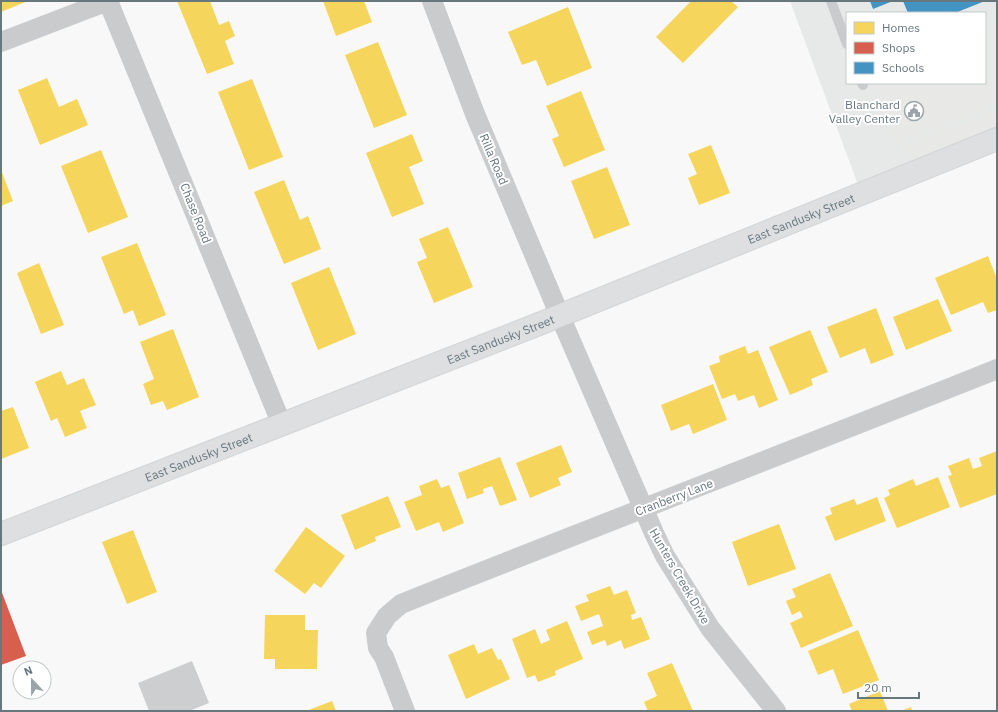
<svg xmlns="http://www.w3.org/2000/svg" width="998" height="712" font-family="'IBM Plex Sans',sans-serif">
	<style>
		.built { fill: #e7e9e8; fill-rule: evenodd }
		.green { fill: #e8e9e6 }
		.homes { fill: #f6d55c }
		.shops { fill: #d6604d }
		.schools { fill: #4393c3 }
		.building { fill: #cccecf }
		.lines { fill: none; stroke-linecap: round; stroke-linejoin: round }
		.secondary-casing { stroke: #d3d4d5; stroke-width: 24 }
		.lane { stroke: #c9cbcc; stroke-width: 10 }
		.street { stroke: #c9cbcc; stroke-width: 20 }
		.secondary { stroke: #dedfe0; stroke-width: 22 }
		.labels { text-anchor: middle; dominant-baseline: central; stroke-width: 4; stroke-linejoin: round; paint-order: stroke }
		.poi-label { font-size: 12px; fill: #67777e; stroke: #fff; text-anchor: end }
		.street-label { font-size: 12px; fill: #67777e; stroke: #fff }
	</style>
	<rect width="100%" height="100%" fill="#f8f8f8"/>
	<path class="built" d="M 790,1 L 997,1 L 997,139 L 861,193 ZM 847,13 L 985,13 L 985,83 L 847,83 Z"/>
	<path class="green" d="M 997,24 L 997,103 L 897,143 L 878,93 L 878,83 L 985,83 L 985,29 Z
		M 997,111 L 997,127 L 918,157 L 907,154 L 899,149 Z"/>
	<path class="homes" d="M 1,1 L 28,1 L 1,12 Z
		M 177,1 L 210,1 L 219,25 L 229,21 L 235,36 L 225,41 L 234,64 L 207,74 Z
		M 323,1 L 364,1 L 372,22 L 336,36 Z
		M 691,1 L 731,1 L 738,7 L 683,63 L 656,37 Z
		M 568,7 L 592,68 L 547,86 L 536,60 L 522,65 L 508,32 Z
		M 378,42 L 407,115 L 374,128 L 345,55 Z
		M 47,78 L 59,107 L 77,99 L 88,125 L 40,145 L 18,90 Z
		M 252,79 L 283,157 L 249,170 L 218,92 Z
		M 581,91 L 605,150 L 564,167 L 552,139 L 559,136 L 546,106 Z
		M 412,134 L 423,161 L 409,167 L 424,204 L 392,217 L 366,153 Z
		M 711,145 L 730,193 L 699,205 L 688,178 L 697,174 L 688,154 Z
		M 101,150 L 128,217 L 88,233 L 61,166 Z
		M 607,167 L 630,225 L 594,239 L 571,181 Z
		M 1,170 L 13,201 L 1,206 Z
		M 284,180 L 300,220 L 308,216 L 321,249 L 284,264 L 254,192 Z
		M 448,227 L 473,287 L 434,303 L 417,262 L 427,258 L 419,239 Z
		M 137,243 L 166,315 L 139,326 L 133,310 L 124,314 L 101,257 Z
		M 988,256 L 997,279 L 997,310 L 988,313 L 983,302 L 951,315 L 935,278 Z
		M 39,263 L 64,325 L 41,334 L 17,273 Z
		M 329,267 L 356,334 L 318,350 L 291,283 Z
		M 938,299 L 952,331 L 906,350 L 893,317 Z
		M 876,308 L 894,355 L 871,364 L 865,348 L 840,358 L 827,327 Z
		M 173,329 L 199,397 L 167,410 L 163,401 L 151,405 L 143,384 L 154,379 L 140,342 Z
		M 810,330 L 828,372 L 811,379 L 813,385 L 790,395 L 769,347 Z
		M 745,346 L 748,354 L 758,350 L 778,400 L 759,408 L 754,395 L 738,401 L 735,394 L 722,399 L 709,366 L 720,362 L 719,356 Z
		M 61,371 L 67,385 L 84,378 L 96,405 L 80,411 L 87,428 L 65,437 L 57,418 L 51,421 L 35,382 Z
		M 713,384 L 727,420 L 693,434 L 689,424 L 671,431 L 661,405 Z
		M 13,407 L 29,448 L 1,459 L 1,411 Z
		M 561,445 L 572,472 L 558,478 L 561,485 L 530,498 L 516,463 Z
		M 997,451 L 997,494 L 960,508 L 948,476 L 952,475 L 948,466 L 969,458 L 973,469 L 982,466 L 979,458 Z
		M 500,457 L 517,500 L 500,506 L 492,486 L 483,489 L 484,493 L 467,499 L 458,473 Z
		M 938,477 L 950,507 L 897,528 L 884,498 L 890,495 L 888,490 L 913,479 L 916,486 Z
		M 437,479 L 441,488 L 449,485 L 464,523 L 443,532 L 439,522 L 416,531 L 404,502 L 422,495 L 419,486 Z
		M 388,496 L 401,527 L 375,537 L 376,541 L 355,550 L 341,515 Z
		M 877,497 L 886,521 L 835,541 L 825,517 L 832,514 L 830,508 L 854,499 L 857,505 Z
		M 779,524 L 796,569 L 748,586 L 732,542 Z
		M 306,527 L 345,556 L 321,588 L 314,583 L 305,594 L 274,571 Z
		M 133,530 L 157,592 L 127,604 L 102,542 Z
		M 830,573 L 853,626 L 801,648 L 790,623 L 803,617 L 800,611 L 792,615 L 786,601 L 796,597 L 792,589 Z
		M 610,586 L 614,595 L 627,590 L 636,613 L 631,615 L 632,620 L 641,617 L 650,639 L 624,649 L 621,640 L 607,646 L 605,640 L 592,645 L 587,632 L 603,626 L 599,614 L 581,621 L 575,606 L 589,601 L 586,595 Z
		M 265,615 L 305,615 L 305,630 L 318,630 L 317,669 L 275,669 L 275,659 L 264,659 Z
		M 567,621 L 583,659 L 555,671 L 556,675 L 538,682 L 535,675 L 527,678 L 512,639 L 535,629 L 541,644 L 550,640 L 546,630 Z
		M 858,630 L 879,680 L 843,694 L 833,669 L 818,675 L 808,651 Z
		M 474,644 L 478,654 L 492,648 L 498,660 L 501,659 L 510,679 L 466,699 L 448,655 Z
		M 672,663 L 693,711 L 648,711 L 644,702 L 657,696 L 647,673 Z
		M 880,691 L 888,711 L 852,711 L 849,704 Z
		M 332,701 L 336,711 L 306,711 Z
		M 911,707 L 912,711 L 901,711 Z"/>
	<path class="shops" d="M 1,590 L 26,656 L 1,665 Z"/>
	<path class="schools" d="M 870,1 L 893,1 L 873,9 Z
		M 903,1 L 985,1 L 955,13 L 908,13 Z"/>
	<path class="building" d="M 192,661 L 209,703 L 189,711 L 149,711 L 138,683 Z"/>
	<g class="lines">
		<g class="secondary-casing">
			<g id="secondary">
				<path id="s1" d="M 1,534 L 539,324 L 997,139"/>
			</g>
		</g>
		<path class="lane" d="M 831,1 L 847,44
			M 862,83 L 863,85"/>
		<path class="street" d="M 108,1 L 282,425
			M 432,1 L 475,114 L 560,316 L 654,533 L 665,556 L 710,628 L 776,711
			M 1,42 L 108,1
			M 405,711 L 384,657 L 378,648 L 376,633 L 387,616 L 401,604 C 599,524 799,449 997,369"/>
		<use href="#secondary" class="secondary"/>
	</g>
	<defs>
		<g id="civic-ring" transform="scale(1)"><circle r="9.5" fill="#fff" stroke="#9aa4a9" stroke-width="1.5"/><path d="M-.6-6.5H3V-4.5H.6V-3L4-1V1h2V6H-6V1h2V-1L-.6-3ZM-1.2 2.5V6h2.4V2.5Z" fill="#9aa4a9"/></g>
	</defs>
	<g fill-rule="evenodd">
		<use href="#civic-ring" x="914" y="111"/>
	</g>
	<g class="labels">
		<g class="poi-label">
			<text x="900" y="104">Blanchard<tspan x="900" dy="14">Valley Center</tspan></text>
		</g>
		<g class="street-label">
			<text transform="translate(494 159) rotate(67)">Rilla Road</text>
			<text transform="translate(196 213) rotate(68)">Chase Road</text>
			<text stroke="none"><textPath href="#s1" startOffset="860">East Sandusky Street</textPath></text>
			<text stroke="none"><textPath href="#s1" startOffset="536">East Sandusky Street</textPath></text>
			<text stroke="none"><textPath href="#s1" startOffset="212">East Sandusky Street</textPath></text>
			<text transform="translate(674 497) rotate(-21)">Cranberry Lane</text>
			<text transform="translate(680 576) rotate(60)">Hunters Creek Drive</text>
		</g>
	</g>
	<rect width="998" height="712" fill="none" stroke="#67777e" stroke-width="4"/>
	<rect x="846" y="12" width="140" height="72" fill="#ffffff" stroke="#c2c9cb"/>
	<rect x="854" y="22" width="20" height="12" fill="#f6d55c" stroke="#c2c9cb"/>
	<text x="882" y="32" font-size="12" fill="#67777e">Homes</text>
	<rect x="854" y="42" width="20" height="12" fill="#d6604d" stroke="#c2c9cb"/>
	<text x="882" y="52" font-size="12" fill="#67777e">Shops</text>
	<rect x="854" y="62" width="20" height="12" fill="#4393c3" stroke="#c2c9cb"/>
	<text x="882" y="72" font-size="12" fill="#67777e">Schools</text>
	<g transform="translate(32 680) rotate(338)"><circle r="19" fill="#ffffff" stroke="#c2c9cb"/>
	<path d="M0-3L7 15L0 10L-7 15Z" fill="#9aa4a9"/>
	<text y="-6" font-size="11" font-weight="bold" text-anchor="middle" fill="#67777e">N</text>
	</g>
	<path d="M858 692v6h61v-6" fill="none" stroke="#67777e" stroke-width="2"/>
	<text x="864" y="692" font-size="12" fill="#67777e" stroke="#ffffff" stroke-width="3" paint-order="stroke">20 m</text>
</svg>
